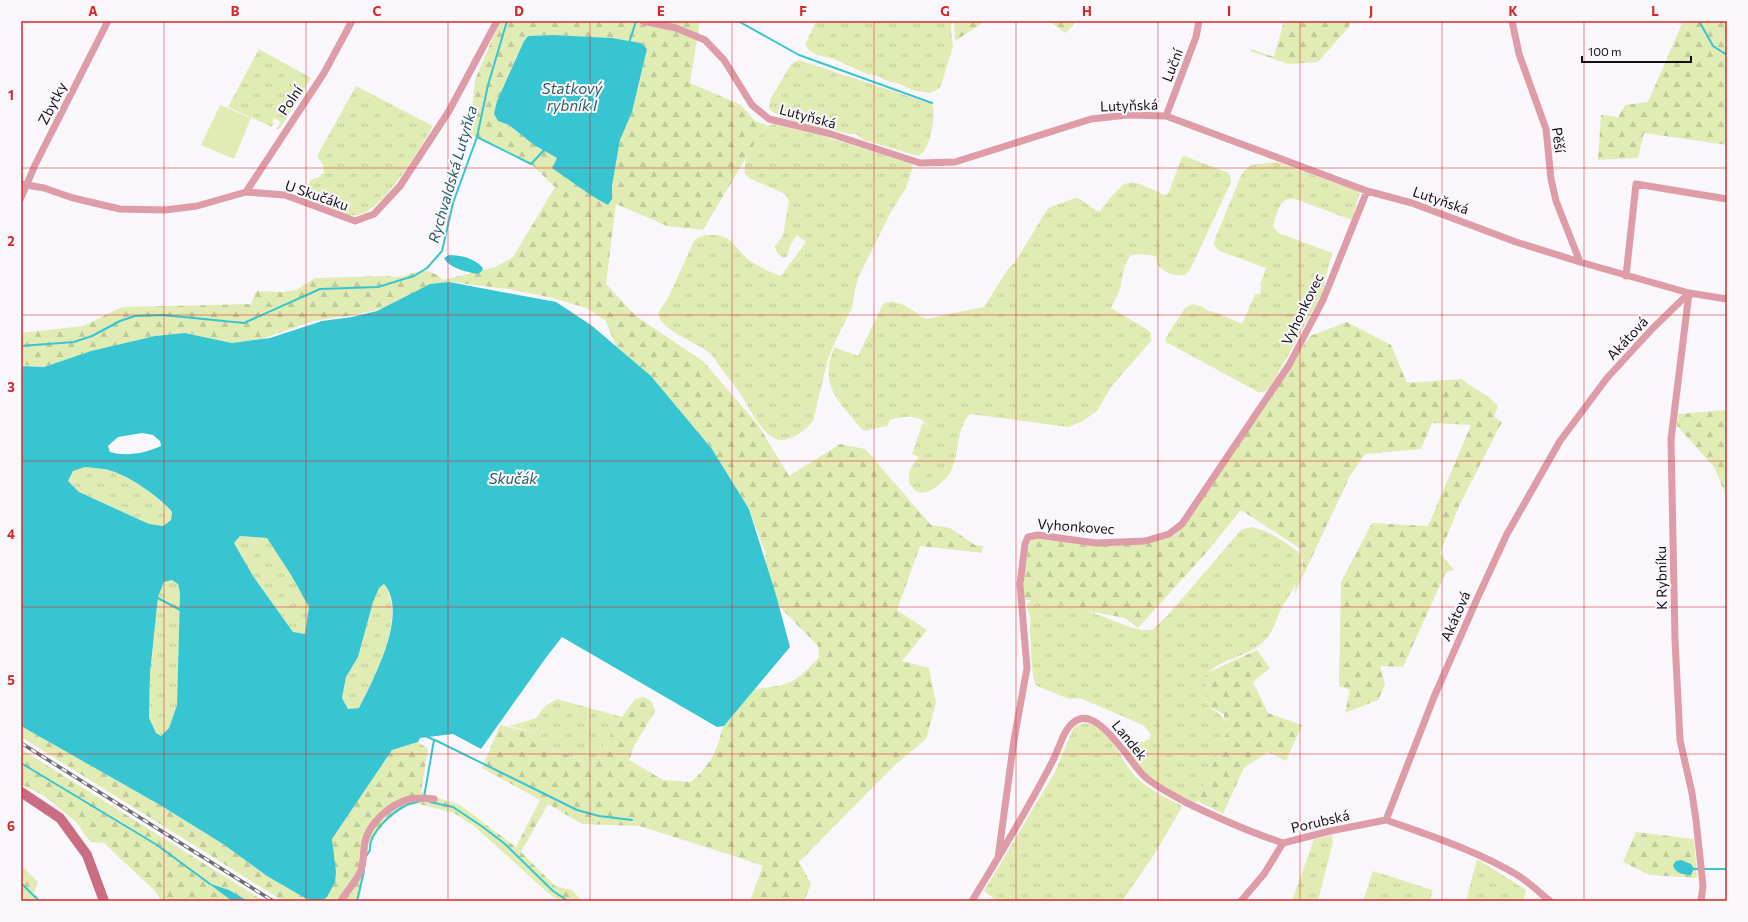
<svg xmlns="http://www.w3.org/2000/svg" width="1748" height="922" viewBox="0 0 1748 922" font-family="Commissioner,sans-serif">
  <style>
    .grass { fill: url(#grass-tufts) }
    .forest { fill: url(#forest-firs); fill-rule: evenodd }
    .garden { fill: #e0ecb4 }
    .water { fill: #37c6d1; fill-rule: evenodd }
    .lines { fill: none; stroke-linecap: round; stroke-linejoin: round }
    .stream { stroke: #37c6d1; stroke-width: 2 }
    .street { stroke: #de9ca8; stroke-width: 7 }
    .secondary { stroke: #cb6d82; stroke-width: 10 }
    .rail-casing { stroke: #6f6b72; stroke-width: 3.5 }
    .rail { stroke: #faf7fc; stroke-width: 2; stroke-dasharray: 6; stroke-linecap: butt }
    .grid { fill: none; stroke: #d62828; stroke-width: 1; stroke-opacity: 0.55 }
    .labels { text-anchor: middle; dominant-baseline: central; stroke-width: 4; stroke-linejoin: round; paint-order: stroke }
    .street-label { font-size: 14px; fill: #140f17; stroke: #faf7fc }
    .water-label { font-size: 15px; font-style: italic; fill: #275f64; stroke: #faf7fc }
    .neatline { fill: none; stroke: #d62828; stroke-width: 1.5 }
    .grid-label { font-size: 13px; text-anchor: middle; font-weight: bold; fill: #d62828 }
  </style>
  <defs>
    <pattern id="grass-tufts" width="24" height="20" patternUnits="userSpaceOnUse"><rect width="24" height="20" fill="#e0ecb4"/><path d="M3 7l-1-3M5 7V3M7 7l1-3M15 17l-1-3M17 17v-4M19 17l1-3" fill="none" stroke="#bfc99a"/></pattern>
    <pattern id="forest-firs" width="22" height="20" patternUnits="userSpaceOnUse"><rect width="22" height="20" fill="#e0ecb4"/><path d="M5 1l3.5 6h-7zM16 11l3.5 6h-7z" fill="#bfc99a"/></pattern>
  </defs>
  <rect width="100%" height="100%" fill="#faf7fc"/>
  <path class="grass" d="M 816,21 L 952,21 L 951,29 L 953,47 L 940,88 L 930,93 L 915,91 L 897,83 L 887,81 L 878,76 L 867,74 L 832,58 C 822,57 810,54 805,45 Z
    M 259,49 L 311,78 L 279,130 L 276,129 L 281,122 L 274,118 L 272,122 L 274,123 L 272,127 L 228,107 Z
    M 799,60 L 932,104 C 937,112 930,149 921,154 C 918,156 915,155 911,154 L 864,140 L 856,134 L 849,134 C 828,128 785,123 769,109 L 770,100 L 790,66 L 794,62 Z
    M 356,86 L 433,126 C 419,150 389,201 364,213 C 357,216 350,216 343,214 L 302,195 L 311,180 L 319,177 L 324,172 L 323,165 L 317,156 Z
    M 773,124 L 823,136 L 910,163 L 913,166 L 906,188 L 891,212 L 859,276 L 855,290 L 852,308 L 834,344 L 828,359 L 813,421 C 806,431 786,445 774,438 C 757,428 749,406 739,392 C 733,383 726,376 720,367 C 717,363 714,356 709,353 C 696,341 661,332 658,313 L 668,298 L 694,241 C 699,236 703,235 711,235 C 733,234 735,249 750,261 C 756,265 774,274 781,276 L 806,242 L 797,235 L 790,245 L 787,257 L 783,258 L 777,253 L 775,247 L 783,235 L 789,201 L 785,194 L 749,178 L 745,174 C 742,156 757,140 766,127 L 769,125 Z
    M 1184,156 L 1227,172 L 1230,175 L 1231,182 L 1191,268 C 1189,271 1187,274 1183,275 C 1177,277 1162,272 1159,266 C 1157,263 1157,260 1155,256 C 1148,254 1138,254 1131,255 C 1124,264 1123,274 1121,285 C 1119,293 1114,301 1111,308 L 1148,330 L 1151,333 L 1151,341 L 1111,387 L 1097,411 L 1083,421 L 1068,427 L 970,414 C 953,432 962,462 945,479 C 936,488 921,500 912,487 C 909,483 908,480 909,475 C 909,469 915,461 919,457 L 912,454 L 923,422 L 929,428 C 921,413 904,416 890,420 L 887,426 L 864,431 C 858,426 854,420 849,414 C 829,392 823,376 834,347 L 858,356 L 883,304 C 894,297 909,308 919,314 L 921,317 L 928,319 L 952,313 L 984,307 L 1008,269 L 1015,262 L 1048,208 L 1075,198 L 1080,199 L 1097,211 L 1100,211 C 1128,177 1124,176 1164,195 L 1168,194 L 1182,157 Z
    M 1277,162 L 1360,192 L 1352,220 L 1295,199 C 1279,196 1277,214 1273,226 L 1278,233 L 1333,253 C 1327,267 1326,282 1321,296 L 1270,388 L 1264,392 L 1258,392 L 1166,342 L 1165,339 L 1185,308 L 1193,304 L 1203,307 L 1206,310 L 1220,314 L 1242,324 L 1255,294 L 1260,294 L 1261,287 L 1260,285 L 1266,268 L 1219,251 L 1214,245 L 1215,239 L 1242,173 L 1251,165 Z
    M 85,467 C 91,468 98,468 104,469 C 124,472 159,496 172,513 L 171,520 L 163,526 L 149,524 L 79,492 L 68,481 L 73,471 Z
    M 1251,527 C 1263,529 1276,536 1286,543 C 1290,546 1295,549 1298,552 C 1312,567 1288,595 1281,609 C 1275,622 1273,634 1262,643 C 1246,657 1224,658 1209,672 C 1208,680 1205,692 1206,701 C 1208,712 1224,709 1228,730 L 1196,803 L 1169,791 L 1146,776 L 1125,748 L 1128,744 L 1143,742 L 1150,739 L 1151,734 L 1143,725 L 1080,698 L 1069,699 L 1037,686 C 1030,678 1032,647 1030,635 C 1029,629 1031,624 1030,617 C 1030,612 1025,608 1028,603 C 1037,587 1119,624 1133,628 C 1139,630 1145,630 1152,630 L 1168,615 L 1241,530 Z
    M 240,536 L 267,538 L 291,575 L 309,607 L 305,635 L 293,632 L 253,576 L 234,543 Z
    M 172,580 L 178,583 L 180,593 L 177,705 L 169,728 L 161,736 L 156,733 L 149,718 L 150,673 L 158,597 L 164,582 Z
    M 384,584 C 407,617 375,676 359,708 L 348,709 L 342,698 L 346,677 L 358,657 L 373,602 L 379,588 Z
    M 557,699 L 622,717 L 591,766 L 553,748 L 538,733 L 510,726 L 536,718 L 544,707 Z
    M 1085,723 C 1112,727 1119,759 1136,777 C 1148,789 1165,797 1180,805 L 1182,807 L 1154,855 L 1122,901 L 997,901 L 984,891 L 1055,772 L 1073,729 L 1076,726 Z
    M 1332,835 L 1333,842 L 1318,901 L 1292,901 L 1314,839 Z
    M 1477,859 L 1526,890 L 1523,901 L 1466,901 Z
    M 1373,871 L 1433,890 L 1430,901 L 1363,901 Z"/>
  <path class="forest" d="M 500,21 L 700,21 L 690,83 L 741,105 L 755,121 L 767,125 L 753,146 L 703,230 L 667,226 L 616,204 L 606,284 L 636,316 L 704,362 L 758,425 L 789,476 L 840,444 L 865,449 L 931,525 L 950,528 L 975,545 L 983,546 L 982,553 L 920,546 L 897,610 L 927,630 L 902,661 L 929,668 L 936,703 L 926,739 L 895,765 L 799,862 L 811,884 L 804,901 L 750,901 L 763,866 L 737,857 L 639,826 L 582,824 L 548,804 L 521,852 L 555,886 L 572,890 L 582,901 L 560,901 L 548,893 L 474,826 L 454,813 L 419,804 L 406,806 L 386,821 L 369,844 L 359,901 L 322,901 L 327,897 L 333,848 L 332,839 L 392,750 L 418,742 L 428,749 L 421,792 L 460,805 L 516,847 L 540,800 L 482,768 L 500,725 L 538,733 L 553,748 L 591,766 L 622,717 L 635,699 L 644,697 L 652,702 L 655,711 L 634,746 L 629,760 L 663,780 L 691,782 C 704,771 712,760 718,744 C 721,737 720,732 724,726 L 755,689 C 790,685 795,684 819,657 L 818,646 L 778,605 L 765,562 L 766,554 L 749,509 L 712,449 L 651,376 L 616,346 L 605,320 L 586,308 L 553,298 L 508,289 L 449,282 L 430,284 L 381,309 L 354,315 L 313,321 L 262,339 L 232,343 L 186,333 L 155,336 L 91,351 L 44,367 L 21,365 L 21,333 L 83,326 L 120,308 L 127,307 L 251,304 L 256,291 L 282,292 L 296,290 L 315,278 L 388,276 C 407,282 422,259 443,280 L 495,267 L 513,257 L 555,187 L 532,165 L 486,141 L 469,134 L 475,80 ZM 553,35 L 612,38 L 641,43 L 647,49 L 632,112 L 620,140 L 612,186 L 612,199 L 552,167 L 557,158 L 534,145 L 509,125 L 498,121 L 501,91 L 524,41 L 528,36 Z
    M 954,21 L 986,21 L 955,41 Z
    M 1049,21 L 1075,21 L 1073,26 L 1065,33 Z
    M 1284,21 L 1352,21 L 1348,28 L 1318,62 L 1289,64 L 1250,51 L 1251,49 L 1274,57 Z
    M 1681,21 L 1727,21 L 1727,145 L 1644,133 L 1638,158 L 1598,160 L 1601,115 L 1618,117 L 1625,105 L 1648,102 L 1681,26 Z
    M 1347,322 L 1391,345 L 1407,383 L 1461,379 L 1490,398 L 1498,406 L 1494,417 L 1502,422 L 1460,504 L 1440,553 L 1454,570 L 1446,572 L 1403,667 L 1380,666 L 1385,685 L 1378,700 L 1345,713 L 1350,690 L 1339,686 L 1341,582 L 1372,523 L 1428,526 L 1471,425 L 1432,423 L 1421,449 L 1365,454 L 1350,476 L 1294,595 L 1296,583 L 1302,571 L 1303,560 L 1300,556 L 1301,549 L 1241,510 L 1205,554 L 1138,628 L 1125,618 L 1087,611 L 1046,600 L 1024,600 L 1024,573 L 1030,540 L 1033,537 L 1146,543 L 1175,535 L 1310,336 Z
    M 1727,410 L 1727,497 L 1714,467 L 1677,426 L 1678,414 Z
    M 1257,650 L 1270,668 L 1253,682 L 1268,713 L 1302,725 L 1286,761 L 1268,752 L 1244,768 L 1223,814 L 1197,801 L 1228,730 L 1224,718 L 1224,714 L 1208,706 L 1206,701 L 1205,677 L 1209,672 Z
    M 21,726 L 160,805 L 223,844 L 267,876 L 310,901 L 283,901 L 21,737 Z
    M 21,749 L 264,901 L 248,901 L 229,890 L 210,884 L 232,901 L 161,901 L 155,891 L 104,843 L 90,842 L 77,823 L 44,796 L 21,784 Z
    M 1636,832 L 1694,839 L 1697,878 L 1650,875 L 1623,862 Z
    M 21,865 L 38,882 L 34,893 L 41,901 L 21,901 Z"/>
  <path class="garden" d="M 220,105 L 251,118 L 234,159 L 201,145 Z"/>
  <path class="water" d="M 553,35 L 612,38 L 641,43 L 647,49 L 632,112 L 620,140 L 612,186 L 612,199 L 608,205 L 592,196 L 552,168 L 557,158 L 534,145 L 509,125 L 498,121 L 494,114 L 497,101 L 524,41 L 528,36 Z
    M 449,255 C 461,255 474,258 483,268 L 482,271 L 478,274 C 467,272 449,268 444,258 Z
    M 449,282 L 556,302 L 591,325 L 651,376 L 712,449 L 749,509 L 776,595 L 790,647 L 724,726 L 717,727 L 562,637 L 545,659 L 481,749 L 453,734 L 420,738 L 418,742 L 392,750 L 332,839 L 336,872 L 335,882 L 327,897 L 322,901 L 310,901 L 267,876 L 223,844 L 160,805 L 21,726 L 21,366 L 44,367 L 91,351 L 155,336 L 185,333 L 232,343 L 270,338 L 322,321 L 352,317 L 377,311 L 430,284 ZM 142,433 L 153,435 L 160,441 L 161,446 C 145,453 127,457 110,452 L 108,446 L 118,437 ZM 85,467 C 91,468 98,468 104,469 C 124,472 159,496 172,512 L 171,520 L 163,526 L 149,524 L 79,492 L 68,481 L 73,471 ZM 240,536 L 267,538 L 291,575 L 309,607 L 305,634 L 293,632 L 253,576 L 234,543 ZM 172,580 L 178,584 L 180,593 L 177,705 L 169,728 L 161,736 L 156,733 L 149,718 L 150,673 L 158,597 L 164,582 ZM 384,584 C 409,613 374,678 359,708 L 348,709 L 342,698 L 346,677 L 358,657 L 373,602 L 379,588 Z
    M 1681,860 L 1691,864 L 1694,869 L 1691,875 C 1683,875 1675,873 1673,865 L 1676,861 Z
    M 208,883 L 229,890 L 248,901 L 232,901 Z"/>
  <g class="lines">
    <path class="stream" d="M 738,21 L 799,55 L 932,103
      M 1699,21 L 1713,46 L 1727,55
      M 629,43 L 636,21
      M 477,137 L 531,164 L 546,148
      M 21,346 L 74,342 L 92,336 L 120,321 L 135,316 L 163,315 L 244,323 L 320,289 L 378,287 L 414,276 L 427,268 L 442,251 L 453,203 L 477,137 L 488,85 L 507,21
      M 156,597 L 182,611
      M 435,740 L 577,810 L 599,816 L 632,820
      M 21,763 L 157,845 L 210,884
      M 424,797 L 434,740 L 426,736
      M 430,802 L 453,807 L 483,827 L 505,844 L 553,891 L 568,901
      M 367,855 L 370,850 C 368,834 391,813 405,806 C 410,803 415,803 420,801
      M 1694,869 L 1727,869
      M 21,883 L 39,901
      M 357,901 L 364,871"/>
    <path class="street" d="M 643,21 L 676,28 L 705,40 L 724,60 L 752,105 L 769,119 L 831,134 L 920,163 L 955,162 L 1091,119 L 1127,115 L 1166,116 L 1367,191 L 1412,203 L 1516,242 L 1580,262 L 1689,293 L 1727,299
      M 1512,21 L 1519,54 L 1546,129 L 1551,179 L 1556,201 L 1580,262
      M 1166,116 L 1196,37 L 1199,21
      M 21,184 L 44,188 L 73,198 L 120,209 L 165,210 L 197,206 L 246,192 L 285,195 L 355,221 L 374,214 L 400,186 L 449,111 L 497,21
      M 246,192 L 324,73 L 352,21
      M 21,198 L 35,165 L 108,21
      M 1626,276 L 1636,184 L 1727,199
      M 1689,293 L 1671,439 L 1675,640 L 1680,740 L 1692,793 L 1696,820 L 1703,886 L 1701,901
      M 1386,820 L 1434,697 L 1477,599 L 1507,534 L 1560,441 L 1607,378 L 1652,329 L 1689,293
      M 1386,820 C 1431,836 1478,851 1519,876 C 1530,883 1540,893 1550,901
      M 998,858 L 1014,740 L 1027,668 L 1020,584 L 1025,544 L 1028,537 L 1038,535 L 1096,543 L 1145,541 L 1169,534 L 1182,524 L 1289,365 L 1323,300 L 1367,191
      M 341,901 C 347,890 357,881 361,870 C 364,861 363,852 365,842 C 369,823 390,804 410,799 C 417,797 427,799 434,799
      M 972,901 C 999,856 1027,811 1051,764 C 1058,753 1063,729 1074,722 C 1097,703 1130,763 1144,776 C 1156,787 1171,794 1185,802 C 1218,818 1249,832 1283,843
      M 1241,901 L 1264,874 L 1283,843 L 1330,831 L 1386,820"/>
    <path class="secondary" d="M 21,792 L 60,818 L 87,855 L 104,901"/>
    <g class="rail-casing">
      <path id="rail" d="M 21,743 L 273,901"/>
    </g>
    <use href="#rail" class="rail"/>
  </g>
  <path class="grid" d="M 164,21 L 164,901M 306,21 L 306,901M 448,21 L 448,901M 590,21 L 590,901M 732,21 L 732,901M 874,21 L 874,901M 1016,21 L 1016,901M 1158,21 L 1158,901M 1300,21 L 1300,901M 1442,21 L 1442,901M 1584,21 L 1584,901M 21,168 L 1727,168M 21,315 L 1727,315M 21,461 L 1727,461M 21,607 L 1727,607M 21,754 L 1727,754"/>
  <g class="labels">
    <g class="street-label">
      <text transform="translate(1172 65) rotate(-69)">Luční</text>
      <text transform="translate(290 100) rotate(-56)">Polní</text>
      <text transform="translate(52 103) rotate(-63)">Zbytky</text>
      <text transform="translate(1129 105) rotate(-2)">Lutyňská</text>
      <text transform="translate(808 116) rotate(15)">Lutyňská</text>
      <text transform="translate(1559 140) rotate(82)">Pěší</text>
      <text transform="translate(317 195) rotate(19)">U Skučáku</text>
      <text transform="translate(1441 200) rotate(19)">Lutyňská</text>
      <text transform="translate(1302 309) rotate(-64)">Vyhonkovec</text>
      <text transform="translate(1627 338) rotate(-47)">Akátová</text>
      <text transform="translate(1076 526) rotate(4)">Vyhonkovec</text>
      <text transform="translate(1661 578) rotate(-91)">K Rybníku</text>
      <text transform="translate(1455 616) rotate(-66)">Akátová</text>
      <text transform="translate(1130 740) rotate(51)">Landek</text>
      <text transform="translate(1320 821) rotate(-13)">Porubská</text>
    </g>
    <g class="water-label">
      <text x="572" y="88">Statkový<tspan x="572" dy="17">rybník I</tspan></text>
      <text transform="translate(452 174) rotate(-74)">Rychvaldská Lutyňka</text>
      <text x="513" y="478">Skučák</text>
    </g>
  </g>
  <rect width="1748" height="922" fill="none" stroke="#faf7fc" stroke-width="44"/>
  <path d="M1582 56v6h109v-6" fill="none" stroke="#140f17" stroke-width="2"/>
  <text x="1588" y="56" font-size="12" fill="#140f17" stroke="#faf7fc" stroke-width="3" paint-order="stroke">100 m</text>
  <rect x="22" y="22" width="1704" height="878" class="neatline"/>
  <g class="grid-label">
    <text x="93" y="16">A</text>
    <text x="235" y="16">B</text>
    <text x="377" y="16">C</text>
    <text x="519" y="16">D</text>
    <text x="661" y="16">E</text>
    <text x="803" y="16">F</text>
    <text x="945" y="16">G</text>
    <text x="1087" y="16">H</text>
    <text x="1229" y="16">I</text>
    <text x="1371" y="16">J</text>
    <text x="1513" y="16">K</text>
    <text x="1655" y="16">L</text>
    <text x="11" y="100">1</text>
    <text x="11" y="246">2</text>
    <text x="11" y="392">3</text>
    <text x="11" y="539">4</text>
    <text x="11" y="685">5</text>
    <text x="11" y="831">6</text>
  </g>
</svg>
